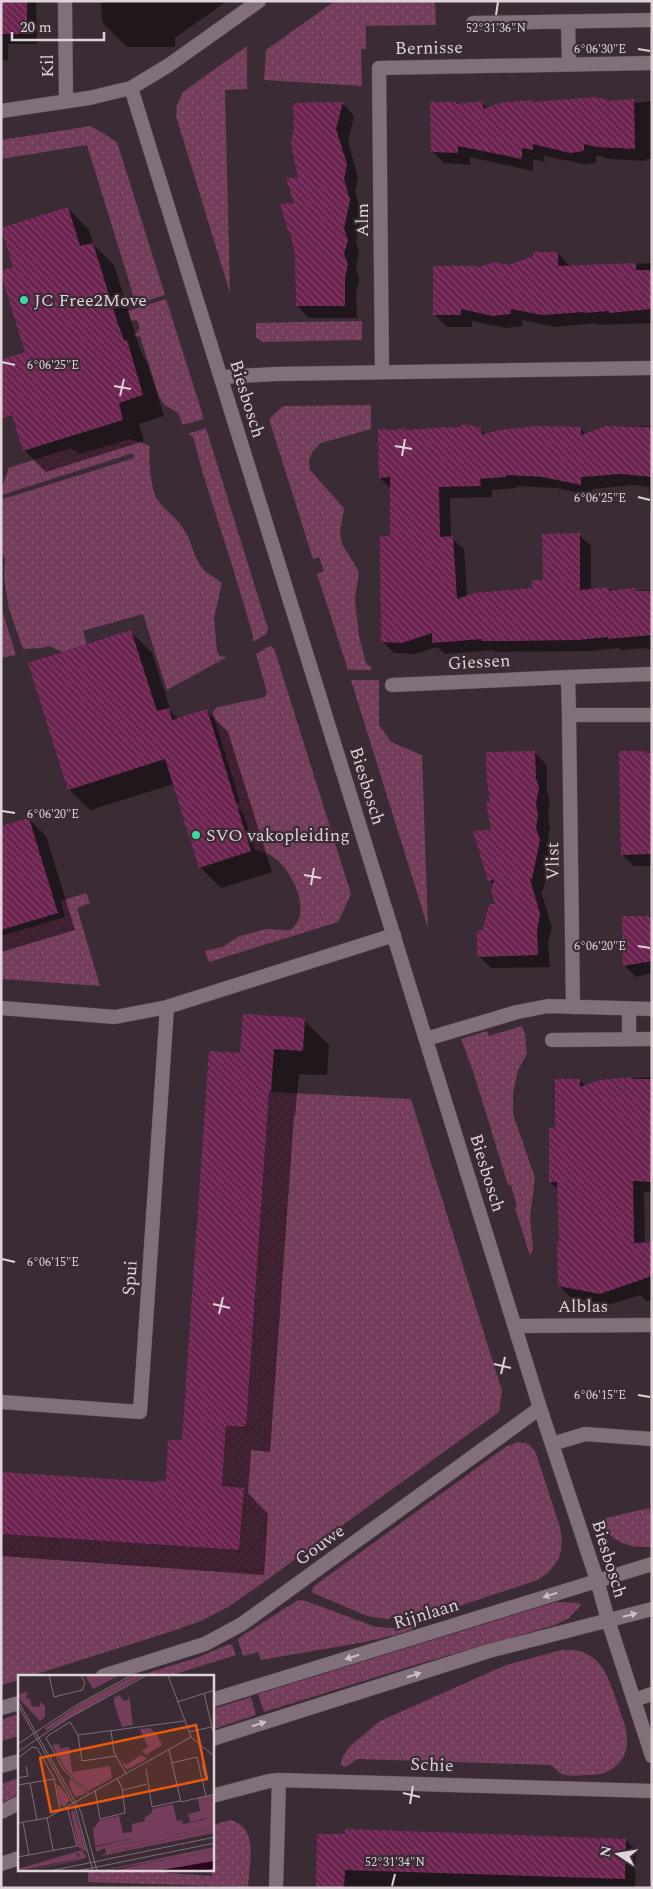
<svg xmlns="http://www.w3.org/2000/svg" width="653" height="1889" viewBox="0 0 653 1889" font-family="Spectral,serif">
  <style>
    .grass { fill: url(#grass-dots); fill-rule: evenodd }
    .shadow { fill: #0007 }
    .building { fill: url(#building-back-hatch) }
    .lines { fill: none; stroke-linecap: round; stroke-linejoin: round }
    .service-casing { stroke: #564950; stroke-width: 15 }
    .minor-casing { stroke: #564950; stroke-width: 15 }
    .tertiary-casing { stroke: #564950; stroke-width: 15 }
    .service { stroke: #816f79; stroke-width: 14 }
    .minor { stroke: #816f79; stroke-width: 14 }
    .tertiary { stroke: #816f79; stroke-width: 14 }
    .oneway { fill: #cbbfc5 }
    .ticks { fill: none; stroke: #ddd3d8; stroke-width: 2 }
    .poi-dot { fill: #3fd4a2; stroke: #3b2b34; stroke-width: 2 }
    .labels { text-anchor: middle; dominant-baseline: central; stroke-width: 4.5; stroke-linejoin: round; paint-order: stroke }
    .street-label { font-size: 18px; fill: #ddd3d8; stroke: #3b2b34 }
    .poi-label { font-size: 18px; fill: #ddd3d8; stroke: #3b2b34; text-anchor: start }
    .inset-road { fill: none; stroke: #7c6e76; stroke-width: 1 }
    .view { fill: #e8590c; fill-opacity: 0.15; stroke: #e8590c; stroke-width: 2.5 }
    .inset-edge { fill: none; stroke: #ddd3d8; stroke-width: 2.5 }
    .ticks-label { font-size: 12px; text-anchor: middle; fill: #ddd3d8; stroke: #3b2b34; stroke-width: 4.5; stroke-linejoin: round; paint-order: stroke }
  </style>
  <defs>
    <pattern id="grass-dots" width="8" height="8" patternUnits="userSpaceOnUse" patternTransform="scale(1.25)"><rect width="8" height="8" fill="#743d5c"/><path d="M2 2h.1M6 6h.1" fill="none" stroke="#875873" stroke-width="1.8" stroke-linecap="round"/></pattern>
    <pattern id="building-back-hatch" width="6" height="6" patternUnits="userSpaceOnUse" patternTransform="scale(1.25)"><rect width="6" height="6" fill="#6c2350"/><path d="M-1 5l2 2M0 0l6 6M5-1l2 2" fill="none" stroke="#814268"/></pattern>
  </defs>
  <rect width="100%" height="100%" fill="#3b2b34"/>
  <path class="grass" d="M 335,1 L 435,1 L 436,25 L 366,26 L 366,49 L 361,49 L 362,86 L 264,80 L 266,50 Z
    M 247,46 L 247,89 L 225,90 L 230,293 L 176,116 L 177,105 L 183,92 Z
    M 91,126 L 117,142 L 165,295 L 136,304 L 87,145 L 1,159 L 1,140 Z
    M 166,299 L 204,419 L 183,425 L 178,413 L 165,405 L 159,397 L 140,336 L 135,337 L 135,334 L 138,332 L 137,330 L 140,329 L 137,320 L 131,321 L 128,311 Z
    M 362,321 L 362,340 L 262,342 L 256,337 L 256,323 Z
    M 371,405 L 371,429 L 321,443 L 312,452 L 309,461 L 310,470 L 344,508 L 340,533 L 342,544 L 359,572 L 355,599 L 359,636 L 365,660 L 368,666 L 371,665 L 371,670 L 348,670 L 317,574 L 324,571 L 319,557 L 313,559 L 269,419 L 283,406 Z
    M 206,428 L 268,629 L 266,634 L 253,642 L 253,636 C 238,582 220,528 203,474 C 199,461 197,449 193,437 L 188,434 Z
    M 130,439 L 150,446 C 148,456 151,491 157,499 C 164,510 176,517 183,528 C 192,541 193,557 203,569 C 208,575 216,577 222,583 L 214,618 L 217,652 L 220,656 L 227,657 L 167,690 L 143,614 L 83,631 L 87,644 L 62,652 L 50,646 L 41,648 L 23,649 L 9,609 L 4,578 L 5,560 L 1,550 L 1,489 L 7,474 L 8,468 L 71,448 L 80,454 ZM 133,453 L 134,458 L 3,499 L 2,495 Z
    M 1,607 L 16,655 L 1,658 Z
    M 270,646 L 274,648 L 351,894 L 338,922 L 209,962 L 205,951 L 222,947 L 240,936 L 266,929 L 290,930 C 316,915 289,852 255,850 L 242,810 L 238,810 L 236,803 L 240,802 L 213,713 L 214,710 L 218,707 L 265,697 L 267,692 L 256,654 Z
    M 351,680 L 379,680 L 379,725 L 391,742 L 422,755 L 428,928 Z
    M 86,893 L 90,903 L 77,908 L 100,986 L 1,979 L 1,936 L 65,917 L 61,901 Z
    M 522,1026 L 525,1034 L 527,1054 L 518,1070 L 513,1093 L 513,1114 L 535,1178 L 530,1217 L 533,1249 L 530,1256 L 515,1208 L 517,1207 L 511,1185 L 508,1185 L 473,1071 L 461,1039 L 487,1031 L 489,1036 Z
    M 269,1092 L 411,1099 L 502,1391 L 499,1412 L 257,1587 L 228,1607 L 203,1620 L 176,1630 L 30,1676 L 19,1676 L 19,1680 L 1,1685 L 1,1534 L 237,1550 L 239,1552 L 244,1488 L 222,1487 L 226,1426 L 247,1428 L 247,1425 L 246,1425 Z
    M 518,1442 L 529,1444 L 536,1453 L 560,1527 L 562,1540 L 561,1551 L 558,1560 L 549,1572 L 538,1580 L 453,1608 L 387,1619 L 367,1616 L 313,1593 L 312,1590 L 314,1586 L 507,1446 Z
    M 649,1508 L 652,1519 L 652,1547 C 626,1548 612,1542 598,1520 Z
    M 298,1600 L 306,1601 L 376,1627 L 392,1628 L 412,1625 L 415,1626 L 415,1629 L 398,1634 L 365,1642 L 261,1660 L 258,1652 L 243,1656 L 238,1640 L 239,1638 Z
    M 556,1602 L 579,1603 L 581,1605 L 569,1618 L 555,1625 L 415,1665 L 264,1712 L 258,1694 Z
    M 229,1644 L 232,1645 L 236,1655 L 169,1676 L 138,1676 L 199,1657 Z
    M 561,1650 C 601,1646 609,1678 619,1708 C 622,1718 627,1728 627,1738 C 629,1761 610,1776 589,1775 C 582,1775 568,1777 562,1774 C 557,1772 555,1767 550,1765 L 357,1759 L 346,1767 L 342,1766 L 341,1764 L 343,1756 L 350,1746 L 380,1721 L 506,1665 Z
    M 251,1697 L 256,1715 L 213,1729 L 213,1709 Z
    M 19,1714 L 19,1736 L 1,1741 L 1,1720 Z
    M 19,1778 L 19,1794 L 1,1803 L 1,1784 Z
    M 230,1820 C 260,1827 249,1865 248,1887 L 88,1882 L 88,1870 L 168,1870 L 168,1873 L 212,1876 L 213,1825 Z"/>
  <path class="shadow" d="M 1,1 L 36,1 L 37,44 L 8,44 L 8,60 L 1,60 Z
    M 101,1 L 227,1 L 175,38 L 175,47 L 127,47 L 102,22 Z
    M 634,101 L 636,103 L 652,101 L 652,159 L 646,159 L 646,161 L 610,159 L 596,155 L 596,163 L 584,164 L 544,156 L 545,162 L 533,159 L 533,171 L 470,157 L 470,165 L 444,163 L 432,151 L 456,103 L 457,105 L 482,103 L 488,109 L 534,104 Z
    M 342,103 L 354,116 L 348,142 L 358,177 L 355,192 L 362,213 L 356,242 L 359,252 L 356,267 L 359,280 L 356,292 L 357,318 L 309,318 L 297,306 L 296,253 L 292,233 L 289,231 L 300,180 Z
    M 68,208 L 89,230 L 94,245 L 114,265 L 139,346 L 144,358 L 147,362 L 164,416 L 139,424 L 144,441 L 46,472 L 25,451 L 1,375 L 26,353 L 15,268 Z
    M 558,253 L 570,267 L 611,266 L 652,263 L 652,323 L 598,325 L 596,323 L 555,327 L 522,320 L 523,326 L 506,328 L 472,321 L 472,327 L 447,327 L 434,314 L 477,267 L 478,269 L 509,266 Z
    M 617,426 L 652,426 L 652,530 L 649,487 L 633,485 L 592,489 L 592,496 L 556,488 L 517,486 L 517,488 L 492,490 L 492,497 L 450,498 L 451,538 L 464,549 L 467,597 L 533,589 L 544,581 L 579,535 L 591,546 L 591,590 L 609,588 L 612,592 L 652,590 L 652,650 L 644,648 L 621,650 L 619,648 L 590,651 L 495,652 L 493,650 L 445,654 L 437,647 L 415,654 L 394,653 L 382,641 L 391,538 L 391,489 L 380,478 L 379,430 L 407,432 L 480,429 L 486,435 L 580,428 L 586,434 L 606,427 Z
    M 131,632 L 152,653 L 171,712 L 178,719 L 207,711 L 228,732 L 272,872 L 221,888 L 200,867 L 174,784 L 90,810 L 69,789 Z
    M 535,753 L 547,765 L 547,791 L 550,801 L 548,816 L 550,828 L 548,841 L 551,853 L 543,891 L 541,891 L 552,927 L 548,944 L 550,967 L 491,968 L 479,956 L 484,932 L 497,906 L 494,885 L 489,880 L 493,831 L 492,804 Z
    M 646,754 L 652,754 L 652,866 L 634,866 L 622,854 Z
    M 29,819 L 46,836 L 75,930 L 1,952 L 1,827 Z
    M 652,916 L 652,973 L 636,977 L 624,965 L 624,917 Z
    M 304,1020 L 329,1045 L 327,1075 L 299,1074 L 295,1116 L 294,1116 L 270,1452 L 251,1450 L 248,1493 L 268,1514 L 264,1575 L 1,1556 L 1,1473 L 159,1484 L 167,1482 L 183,1442 L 241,1055 Z
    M 652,1077 L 652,1192 L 644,1192 L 645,1243 L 652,1242 L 652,1300 L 647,1301 L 640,1295 L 608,1305 L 570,1297 L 559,1285 L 560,1243 L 558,1190 L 550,1182 L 557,1129 L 580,1080 L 586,1086 L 600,1081 Z
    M 347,1836 L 626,1840 L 636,1850 L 635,1888 L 317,1888 Z"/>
  <path class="building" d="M 1,1 L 27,1 L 27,34 L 1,34 Z
    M 595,97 L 609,100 L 609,101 L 634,99 L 635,149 L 597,147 L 584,144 L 584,151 L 570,153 L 533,144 L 533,150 L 522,148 L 522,159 L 458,146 L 458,153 L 431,152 L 430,102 L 456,102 L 456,104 L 483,101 L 483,109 L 500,103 L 533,100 L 533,102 Z
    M 343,102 L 336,129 L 347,164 L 344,179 L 350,200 L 344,229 L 348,240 L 344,254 L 348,264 L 345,279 L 345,306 L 296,306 L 295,254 L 290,231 L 288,231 L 280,204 L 294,203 L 286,178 L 298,178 L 291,142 L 294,129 L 293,103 Z
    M 68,207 L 80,246 L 93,243 L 118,324 L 124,340 L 127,340 L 143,395 L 119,403 L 123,420 L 23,451 L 12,415 L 1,419 L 1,360 L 25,352 L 1,274 L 1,271 L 13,267 L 1,228 Z
    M 533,252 L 558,252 L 558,266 L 636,263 L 636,270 L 652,270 L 652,309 L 609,313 L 609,311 L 584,313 L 584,312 L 542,315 L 511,309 L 511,314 L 493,316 L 461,309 L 461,315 L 433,315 L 433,266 L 477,266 L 477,268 L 494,262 L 509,265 L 533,256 Z
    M 465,424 L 481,428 L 482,435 L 498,430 L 537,426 L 581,427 L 581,435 L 606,426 L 652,427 L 652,477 L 621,474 L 581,477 L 581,485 L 543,477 L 506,475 L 506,477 L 480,479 L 481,486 L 439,487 L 440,537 L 453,536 L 457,599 L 474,593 L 532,588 L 532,580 L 543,580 L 542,534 L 580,533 L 580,590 L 609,587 L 609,591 L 635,588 L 635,591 L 652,591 L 652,635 L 608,639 L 608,637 L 577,640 L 508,641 L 482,641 L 482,639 L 432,643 L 432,633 L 402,643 L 381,642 L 380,536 L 390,536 L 390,477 L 379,478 L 378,429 L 395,430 L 405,428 L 406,430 L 447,427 L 455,428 Z
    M 131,630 L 157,711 L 169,708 L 172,720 L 207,709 L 251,851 L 199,868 L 165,759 L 68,790 L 28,663 Z
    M 535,751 L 536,778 L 539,788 L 536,803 L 538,815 L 536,828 L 540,840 L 532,879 L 530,879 L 540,914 L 537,931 L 538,955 L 477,957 L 477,931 L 483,930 L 489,904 L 495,904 L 491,891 L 494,880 L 488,881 L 473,831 L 491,830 L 486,802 L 490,803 L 487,781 L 486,752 Z
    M 619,751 L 646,751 L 646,753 L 652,753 L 652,854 L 621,855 Z
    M 29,818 L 58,913 L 1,930 L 1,826 Z
    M 622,916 L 649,916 L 649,917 L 652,917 L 652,961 L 623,966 Z
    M 243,1014 L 305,1018 L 303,1051 L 274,1049 L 271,1092 L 269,1092 L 246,1427 L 226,1426 L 222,1486 L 244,1488 L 239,1550 L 1,1534 L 1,1472 L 158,1482 L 158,1481 L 166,1481 L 168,1440 L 182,1440 L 209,1051 L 240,1053 Z
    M 632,1077 L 632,1079 L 652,1079 L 652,1182 L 633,1181 L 634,1243 L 652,1242 L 652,1276 L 600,1294 L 558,1286 L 557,1242 L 559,1242 L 557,1182 L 549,1182 L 549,1128 L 555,1128 L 555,1079 L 580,1079 L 580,1087 L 600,1080 Z
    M 345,1829 L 626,1839 L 625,1879 L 345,1870 L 344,1888 L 316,1888 L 317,1834 L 345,1834 Z"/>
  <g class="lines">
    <g class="service-casing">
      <path id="service" d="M 629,1039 L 629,1009
        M 552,1040 L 652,1039
        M 552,1444 L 585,1434 L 652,1439"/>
    </g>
    <g class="minor-casing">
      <path id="minor" d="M 65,1 L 66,101
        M 568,22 L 569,64
        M 473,23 L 652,20
        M 131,88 L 169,65 L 259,1
        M 1,111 L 89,98 L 131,88 L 540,1408 L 597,1580 L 608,1620 L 652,1756
        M 382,372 L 379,68 L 652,63
        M 221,377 L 275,374 L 652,368
        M 568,677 L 652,674
        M 392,685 L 568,677 L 569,715 L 652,715
        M 569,715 L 573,1007
        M 1,1008 L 115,1017 L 167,1007 L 394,935
        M 426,1039 L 517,1012 L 548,1006 L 652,1009
        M 515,1326 L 652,1325
        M 1,1402 L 140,1412 L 167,1007
        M 103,1676 L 205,1644 L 242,1624 L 540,1408
        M 634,1700 L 652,1694
        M 1,1708 L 19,1703
        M 212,1796 L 269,1781 L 279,1780 L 652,1791
        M 1,1864 L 19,1858
        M 276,1888 L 279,1780"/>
    </g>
    <g class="tertiary-casing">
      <path id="tertiary" d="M 212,1700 L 652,1564
        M 212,1739 L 489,1651 L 652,1609
        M 1,1766 L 19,1761
        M 1,1812 L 19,1803"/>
    </g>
    <use href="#service" class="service"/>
    <use href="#minor" class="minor"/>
    <use href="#tertiary" class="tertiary"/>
  </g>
  <defs><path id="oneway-solid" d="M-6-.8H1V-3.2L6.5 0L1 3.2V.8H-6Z" transform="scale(1.25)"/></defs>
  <g class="oneway">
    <use href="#oneway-solid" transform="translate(550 1595) rotate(163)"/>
    <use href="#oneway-solid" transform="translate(630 1615) rotate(-14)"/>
    <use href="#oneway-solid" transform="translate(352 1657) rotate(163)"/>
    <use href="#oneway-solid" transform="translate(414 1675) rotate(-17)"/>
    <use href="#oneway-solid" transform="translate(259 1724) rotate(-18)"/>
  </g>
  <path class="ticks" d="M 496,15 L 498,2M 638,49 L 650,51M 2,362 L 15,365M 114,386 L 131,389M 120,396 L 124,379M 395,446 L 412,449M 402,456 L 405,439M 638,497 L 650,500M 2,811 L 15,813M 304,875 L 321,878M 311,885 L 314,868M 638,946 L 650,948M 2,1259 L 15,1262M 213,1304 L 230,1308M 219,1314 L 223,1297M 494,1364 L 511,1368M 501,1374 L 505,1357M 638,1395 L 650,1397M 403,1793 L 420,1797M 410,1804 L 413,1786M 392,1886 L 395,1874"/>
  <g class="poi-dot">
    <circle cx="24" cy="300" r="5"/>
    <circle cx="196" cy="835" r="5"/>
  </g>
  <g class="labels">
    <g class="street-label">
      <text transform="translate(429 48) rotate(-1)">Bernisse</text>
      <text transform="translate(47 66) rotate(-90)">Kil</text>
      <text transform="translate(362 220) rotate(-90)">Alm</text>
      <text transform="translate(247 399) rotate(73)">Biesbosch</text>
      <text transform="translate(479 662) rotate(-3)">Giessen</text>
      <text transform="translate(367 786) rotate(73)">Biesbosch</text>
      <text transform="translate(553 861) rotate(-91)">Vlist</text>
      <text transform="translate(487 1173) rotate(73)">Biesbosch</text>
      <text transform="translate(130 1278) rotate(-86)">Spui</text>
      <text x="583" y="1306">Alblas</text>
      <text transform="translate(320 1545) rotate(-36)">Gouwe</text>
      <text transform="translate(609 1559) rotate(73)">Biesbosch</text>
      <text transform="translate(426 1614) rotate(-17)">Rijnlaan</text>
      <text transform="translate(432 1765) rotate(2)">Schie</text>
    </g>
    <g class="poi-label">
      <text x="34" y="300">JC Free2Move</text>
      <text x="206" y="835">SVO vakopleiding</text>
    </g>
  </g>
  <g transform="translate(18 1675)">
    <rect width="196" height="196" fill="#3b2b34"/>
    <path d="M 117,0 L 126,0 L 28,56 L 27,53 L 62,29 ZM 10,17 L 8,23 L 12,24 L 14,32 L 22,31 L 22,27 L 27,31 L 27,42 L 22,46 L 3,26 L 0,19 ZM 101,20 L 106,26 L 110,25 L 111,20 L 115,50 L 104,52 L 96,28 L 96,23 ZM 132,53 L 139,59 L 144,70 L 128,80 L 124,76 L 130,72 L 122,54 ZM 41,69 L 42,73 L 51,72 L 54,97 L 92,91 L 94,103 L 70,116 L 48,95 L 34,70 ZM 123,80 L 129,84 L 110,94 L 108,94 L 102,84 L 108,90 ZM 52,103 L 67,117 L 67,119 L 57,122 L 51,110 ZM 38,109 L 42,111 L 52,125 L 46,132 L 42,130 ZM 196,120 L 196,152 L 90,172 L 93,177 L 196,154 L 196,158 L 83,181 L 88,178 L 87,173 L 79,177 L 77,172 L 122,162 L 77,171 L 75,154 L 82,145 L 101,141 L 105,158 L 114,157 L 114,149 L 127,146 L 126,143 L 134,138 L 134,134 L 155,129 L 159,146 L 164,145 L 165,149 L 189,144 L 186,135 L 182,136 L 180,123 ZM 56,135 L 69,177 L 60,172 L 53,137 ZM 196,172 L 196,176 L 84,196 L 86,195 ZM 64,175 L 69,182 L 61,185 L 10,196 L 63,183 L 60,178 L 0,194 Z" fill="#743d5c"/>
    <path d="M 197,152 L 196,154 L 92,177 L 90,172 ZM 57,178 L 63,183 L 0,196 L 0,194 Z" fill="#743d5c"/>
    <path d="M 196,176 L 196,196 L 96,196 L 125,189 Z" fill="#743d5c"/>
    <path d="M 67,0 L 102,0 L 75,14 ZM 186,135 L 189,143 L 172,147 L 170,139 Z" fill="#743d5c"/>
    <path d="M 196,186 L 196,193 L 190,196 L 138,196 Z" fill="#29041c"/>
    <path class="inset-road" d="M 31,0 L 36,22 L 64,15 L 67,8 L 63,0M 186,18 L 197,65M 0,26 L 63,137 L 79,196M 159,27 L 197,15M 0,30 L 57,132 L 75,196M 93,56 L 96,77 L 108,99M 171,57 L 193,52M 60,60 L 64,86 L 98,81M 173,62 L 197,82M 0,69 L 57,31 L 114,0M 151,75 L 163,127 L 197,119M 0,77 L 49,44 L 129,0M 0,83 L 14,72 L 19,73 L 36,103 L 42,136M 154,88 L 179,82 L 188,121M 184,89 L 188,105M 128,94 L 134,132 L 162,126M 0,103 L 10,101 L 8,91M 12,108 L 19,145M 0,110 L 36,104M 77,115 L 82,144 L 107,138 L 104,113 L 99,103M 105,115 L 129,109M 71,119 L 46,95 L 28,63 L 31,60 L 52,47 L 60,60 L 166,46M 29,143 L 35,175M 5,147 L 11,180M 0,148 L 29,143 L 173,62 L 150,0M 0,182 L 59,171 L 49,132M 32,196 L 197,162M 59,196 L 197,168"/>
    <path class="view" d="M 178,50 L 189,104 L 33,137 L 22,83 Z"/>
    <rect width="196" height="196" class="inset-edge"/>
  </g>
  <g class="ticks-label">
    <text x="496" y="32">52°31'36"N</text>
    <text x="600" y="53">6°06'30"E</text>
    <text x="53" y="369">6°06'25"E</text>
    <text x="600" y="502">6°06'25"E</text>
    <text x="53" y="818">6°06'20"E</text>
    <text x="600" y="950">6°06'20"E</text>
    <text x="53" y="1266">6°06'15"E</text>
    <text x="600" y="1399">6°06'15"E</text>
    <text x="395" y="1866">52°31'34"N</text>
  </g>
  <rect width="653" height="1889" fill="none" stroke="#ddd3d8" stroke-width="5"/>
  <g transform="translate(618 1854) rotate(282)" stroke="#3b2b34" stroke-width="4" paint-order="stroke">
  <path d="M0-4L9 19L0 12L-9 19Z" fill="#ddd3d8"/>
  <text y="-8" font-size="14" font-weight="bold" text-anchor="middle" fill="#ddd3d8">N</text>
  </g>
  <path d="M12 32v8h92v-8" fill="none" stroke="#ddd3d8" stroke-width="2.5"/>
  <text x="20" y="32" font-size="15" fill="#ddd3d8" stroke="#3b2b34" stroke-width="4" paint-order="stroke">20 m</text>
</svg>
